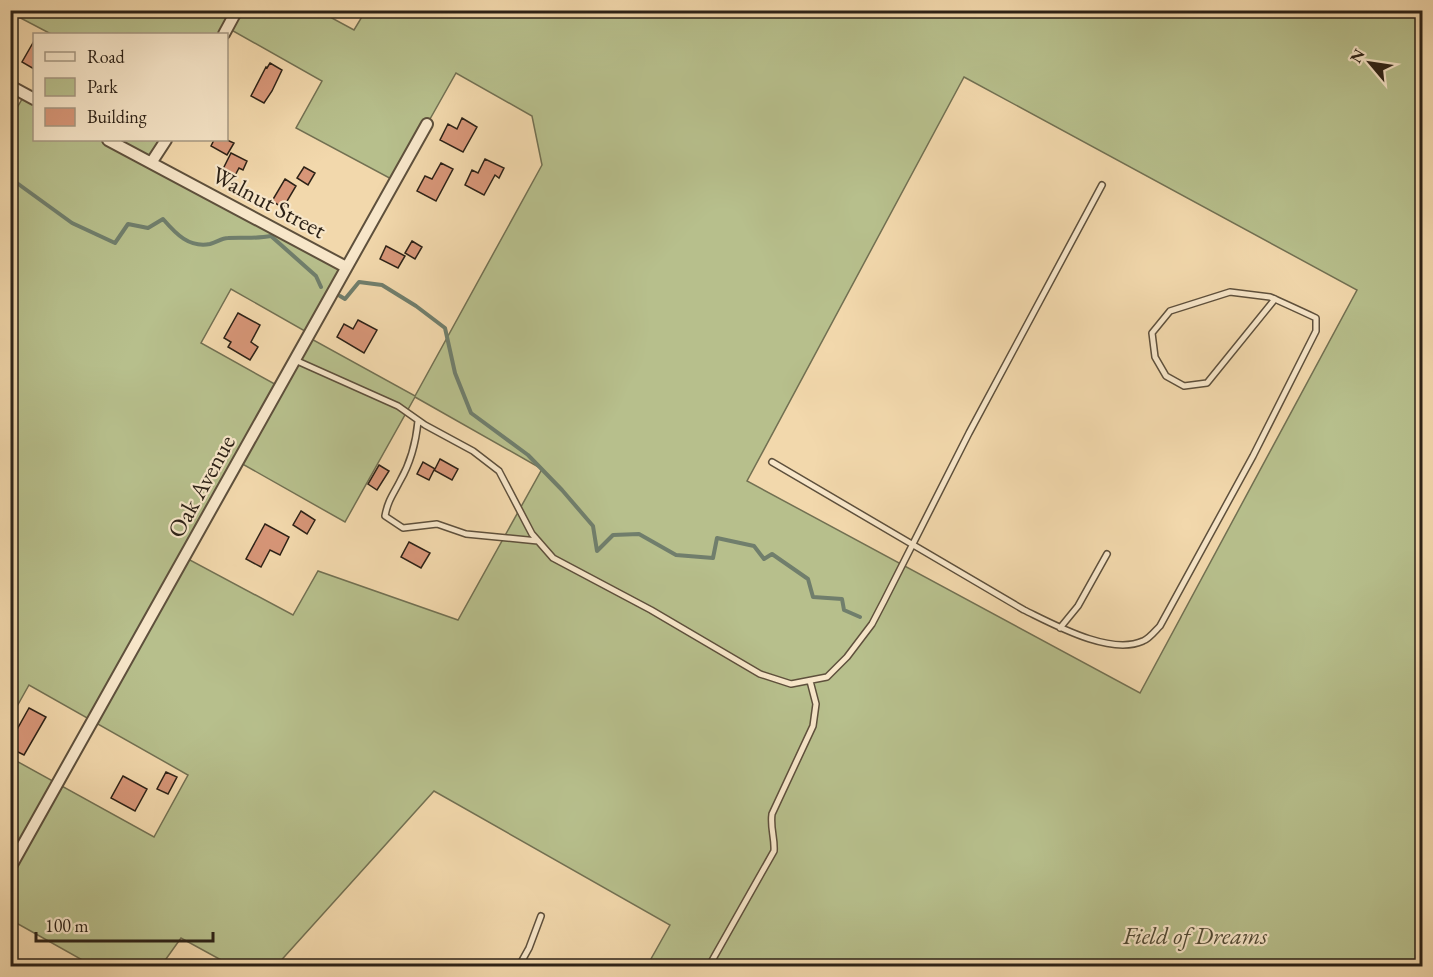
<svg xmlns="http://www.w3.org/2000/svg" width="1433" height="977" viewBox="0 0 1433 977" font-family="'EB Garamond',serif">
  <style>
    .green { fill: #b7bf8c; stroke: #727052; stroke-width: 1.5; fill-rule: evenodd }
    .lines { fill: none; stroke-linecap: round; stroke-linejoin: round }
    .stream { stroke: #707e6c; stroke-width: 4 }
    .building { fill: #d79678; stroke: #2d2217; stroke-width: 1.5 }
    .service-casing { stroke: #5e503c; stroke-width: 8 }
    .minor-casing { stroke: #5e503c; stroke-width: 14 }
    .service { stroke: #f7e6c9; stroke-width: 5 }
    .minor { stroke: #f7e6c9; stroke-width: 10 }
    .labels { text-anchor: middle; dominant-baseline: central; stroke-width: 4.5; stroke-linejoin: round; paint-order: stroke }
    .street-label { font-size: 24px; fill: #2d2217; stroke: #f7e6c9 }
    .park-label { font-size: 24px; font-style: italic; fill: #504934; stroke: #f7e6c9 }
  </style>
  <rect width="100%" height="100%" fill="#f2d8ac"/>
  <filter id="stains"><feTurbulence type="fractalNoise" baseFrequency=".00333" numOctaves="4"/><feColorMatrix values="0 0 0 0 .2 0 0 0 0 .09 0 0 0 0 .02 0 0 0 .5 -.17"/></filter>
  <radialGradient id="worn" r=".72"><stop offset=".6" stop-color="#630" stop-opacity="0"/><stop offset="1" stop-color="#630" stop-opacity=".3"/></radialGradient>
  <path class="green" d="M 366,10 L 1422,11 L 1422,966 L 647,966 L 670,925 L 434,791 L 276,966 L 232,966 L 181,938 L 161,966 L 84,966 L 86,962 L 11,920 L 11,758 L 154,837 L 188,775 L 29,685 L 11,717 L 10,120 L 25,94 L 34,99 L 34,140 L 166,140 L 152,163 L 346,267 L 310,334 L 231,289 L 201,343 L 280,387 L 308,337 L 415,396 L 542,165 L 532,116 L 456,73 L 395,181 L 296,128 L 322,81 L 228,28 L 224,34 L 51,34 L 11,13 L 11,11 L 319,11 L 354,30 ZM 964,77 L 1357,290 L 1140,693 L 747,481 ZM 415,397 L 542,469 L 458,620 L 318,571 L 293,615 L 186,558 L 239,462 L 345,522 Z"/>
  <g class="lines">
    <path class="stream" d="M 10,178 L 72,223 L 115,243 L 128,224 L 148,228 L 163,219 C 176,234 189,248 210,244 C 217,242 222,238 228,238 C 243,237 256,239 271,236 L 316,276 L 321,287
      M 340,296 L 345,299 L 359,282 L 382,285 L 416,306 L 445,328 L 455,373 L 471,413 L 528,455 L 562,490 L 593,526 L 597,551 L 613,535 L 639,534 L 676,555 L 713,558 L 717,538 L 754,546 L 764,559 L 772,554 L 808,579 L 813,597 L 842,599 L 844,610 L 860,617"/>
  </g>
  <path class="building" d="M 34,41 L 34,69 L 22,62 Z
    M 270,63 L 282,70 L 272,91 L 264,103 L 251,96 L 266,67 L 267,68 Z
    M 462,118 L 477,127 L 463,152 L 440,140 L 448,124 L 457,129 Z
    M 214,140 L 227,140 L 234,143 L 227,155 L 211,146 Z
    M 231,153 L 247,161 L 243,170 L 239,168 L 231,183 L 219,177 Z
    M 485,159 L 504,168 L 499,178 L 495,175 L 484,195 L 465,185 L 472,170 L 478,173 Z
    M 441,163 L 453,169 L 436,201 L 417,191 L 425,176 L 432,179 Z
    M 304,167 L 315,173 L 308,185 L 297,178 Z
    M 285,179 L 296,186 L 283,208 L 272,201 Z
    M 412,241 L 422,247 L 415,259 L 405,253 Z
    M 386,246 L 405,256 L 398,268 L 380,259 Z
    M 238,313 L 260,325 L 251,342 L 258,347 L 250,360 L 228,347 L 231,342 L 224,338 Z
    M 358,320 L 377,330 L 364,353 L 337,337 L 344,324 L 353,329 Z
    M 440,459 L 458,469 L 452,480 L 434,470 L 429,480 L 417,474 L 423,462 L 435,469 Z
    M 379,465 L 389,471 L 377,490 L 368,484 Z
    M 301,511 L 315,520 L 307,534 L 293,525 Z
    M 265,524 L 289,537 L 280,555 L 270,550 L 261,567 L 246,559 Z
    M 409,542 L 430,553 L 421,568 L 401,557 Z
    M 29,708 L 46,717 L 24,755 L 10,748 L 10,742 Z
    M 166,772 L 177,777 L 168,794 L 157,789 Z
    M 123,776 L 147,789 L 135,811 L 111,798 Z"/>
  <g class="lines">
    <g class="service-casing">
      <path id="service" d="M 295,360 L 398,406 L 425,425 L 473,451 L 499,471 L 532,534 L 553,558 L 651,610 L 760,674 L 791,684 L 827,677 L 847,657 L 872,624 L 884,601 L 969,433 L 1102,185
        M 418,421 C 416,442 411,462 400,481 C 393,495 388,500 385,516 L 403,528 L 437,524 L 466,534 L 538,541
        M 772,462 L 1024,610 C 1053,624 1110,656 1143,641 C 1149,639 1155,631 1160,626 L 1253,456 L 1316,331 L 1316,318 C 1301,311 1286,304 1270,297 L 1230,292 L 1170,311 L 1152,333 L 1155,357 L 1166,376 L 1184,386 L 1207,383 L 1275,299
        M 1060,628 L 1078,606 L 1107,554
        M 519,966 L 529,948 L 541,916
        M 709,966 L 774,851 C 775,838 770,828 772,814 L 813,726 L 816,704 L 810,681"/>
    </g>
    <g class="minor-casing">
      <path id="minor" d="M 224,34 L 237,10
        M 10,86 L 34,99
        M 108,140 L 346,267
        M 151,163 L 166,140
        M 10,868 L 427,124"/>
    </g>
    <use href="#service" class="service"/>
    <use href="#minor" class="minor"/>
  </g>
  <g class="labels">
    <g class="street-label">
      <text transform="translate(269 202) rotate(28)">Walnut Street</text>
      <text transform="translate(201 486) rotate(-61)">Oak Avenue</text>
    </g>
    <g class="park-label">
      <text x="1195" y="935">Field of Dreams</text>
    </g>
  </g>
  <rect width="1433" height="977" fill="none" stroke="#f2d8ac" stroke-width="36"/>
  <rect x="12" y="12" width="1409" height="953" fill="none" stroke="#2d2217" stroke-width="3"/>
  <rect x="18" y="18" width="1397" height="941" fill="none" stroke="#2d2217" stroke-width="1.5"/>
  <rect x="33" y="33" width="195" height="108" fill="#f7e6c9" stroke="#a69882" stroke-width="1.5"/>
  <rect x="45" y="52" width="30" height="9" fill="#f7e6c9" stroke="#a69882" stroke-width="1.5"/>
  <text x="87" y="63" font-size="18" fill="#2d2217">Road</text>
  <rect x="45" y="78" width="30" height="18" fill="#b7bf8c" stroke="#a69882" stroke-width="1.5"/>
  <text x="87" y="93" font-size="18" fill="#2d2217">Park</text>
  <rect x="45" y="108" width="30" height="18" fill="#d79678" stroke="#a69882" stroke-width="1.5"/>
  <text x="87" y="123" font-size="18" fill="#2d2217">Building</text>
  <g transform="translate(1370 63) rotate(299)" stroke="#f7e6c9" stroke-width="4.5" paint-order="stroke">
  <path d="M0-4.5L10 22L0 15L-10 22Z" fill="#2d2217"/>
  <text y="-9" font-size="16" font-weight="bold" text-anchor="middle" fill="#2d2217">N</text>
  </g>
  <path d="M36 932v9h177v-9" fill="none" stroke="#2d2217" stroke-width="3"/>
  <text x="45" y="932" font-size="18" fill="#2d2217" stroke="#f7e6c9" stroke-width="4.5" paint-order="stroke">100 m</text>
  <rect width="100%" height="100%" filter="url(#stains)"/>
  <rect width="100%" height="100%" fill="url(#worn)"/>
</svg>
